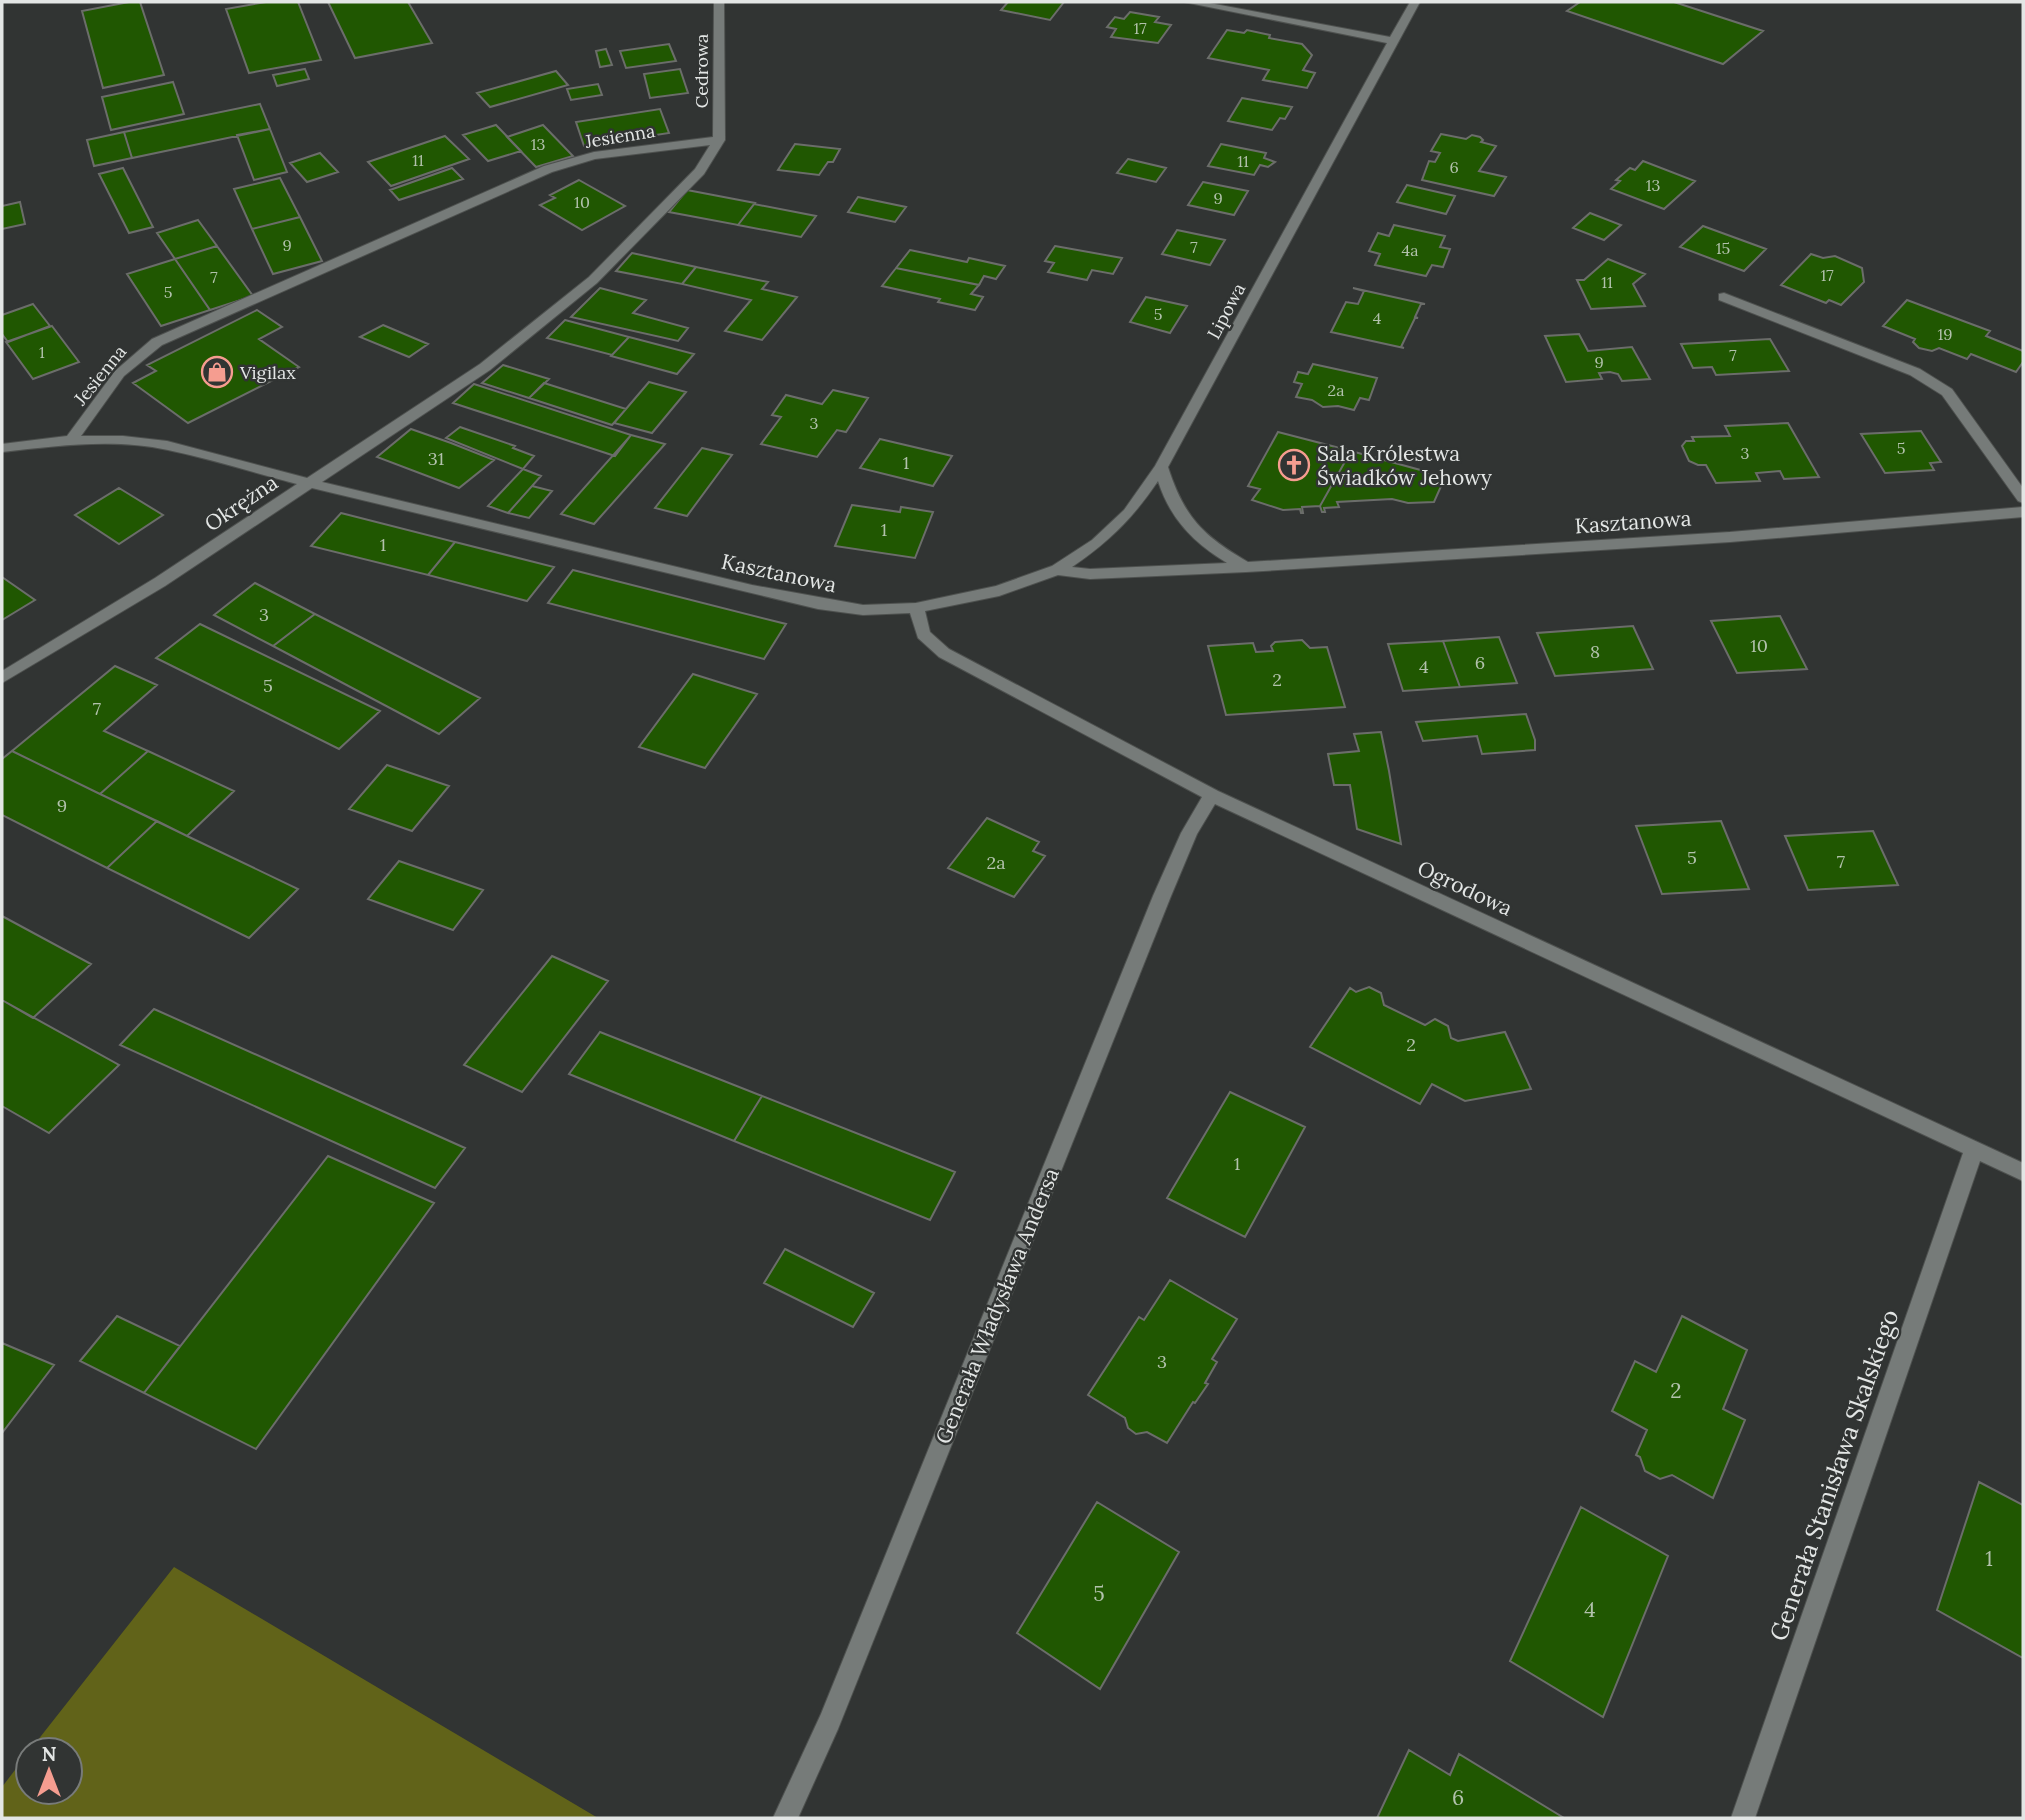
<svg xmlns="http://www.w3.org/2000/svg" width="2025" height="1820" viewBox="0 0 2025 1820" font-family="Lora,serif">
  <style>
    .green { fill: #616319 }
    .building { fill: #205701; stroke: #6b6d6a; stroke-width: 2 }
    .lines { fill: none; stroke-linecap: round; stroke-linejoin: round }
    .minor-casing { stroke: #4e514f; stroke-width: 2 }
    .minor { fill: #767b79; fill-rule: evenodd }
    .labels { text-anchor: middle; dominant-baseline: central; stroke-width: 5; stroke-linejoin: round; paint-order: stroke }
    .far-number-label { font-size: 16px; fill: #b2c2ac }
    .far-street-label { font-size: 18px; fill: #e3e6e5; stroke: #313433 }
    .far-poi-label { font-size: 18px; fill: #e3e6e5; stroke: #313433; text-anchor: start }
    .number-label { font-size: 18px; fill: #b2c2ac }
    .poi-label { font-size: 21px; fill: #e3e6e5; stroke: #313433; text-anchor: start }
    .street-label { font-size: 21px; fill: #e3e6e5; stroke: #313433 }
    .near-number-label { font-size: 21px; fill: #b2c2ac }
    .near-street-label { font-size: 24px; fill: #e3e6e5; stroke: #313433 }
  </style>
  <rect width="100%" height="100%" fill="#313433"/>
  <path class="green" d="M 174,1567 L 598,1818 L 2,1818 L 2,1787 L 28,1753 L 28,1792 L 70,1792 L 70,1750 L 30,1750 Z"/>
  <path class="building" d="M 129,2 L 140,2 L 164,75 L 103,88 L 82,11 Z
    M 266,2 L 298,2 L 321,60 L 249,73 L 226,9 Z
    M 328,2 L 408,2 L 432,43 L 355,58 Z
    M 1008,2 L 1064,2 L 1050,20 L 1001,10 Z
    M 1580,2 L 1674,2 L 1763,31 L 1723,64 L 1567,11 Z
    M 1130,12 L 1159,17 L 1155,22 L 1171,25 L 1158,43 L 1111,37 L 1116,29 L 1107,27 L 1115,17 L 1124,19 Z
    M 1227,30 L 1244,33 L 1247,30 L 1270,35 L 1269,38 L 1302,44 L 1312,55 L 1303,70 L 1315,73 L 1307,88 L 1263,80 L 1269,70 L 1208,58 Z
    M 669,44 L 676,61 L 626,68 L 620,51 Z
    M 606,49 L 612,65 L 600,67 L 596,51 Z
    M 305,69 L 309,79 L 277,86 L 273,75 Z
    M 680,69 L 688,93 L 650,98 L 644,74 Z
    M 556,71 L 568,85 L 490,107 L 477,93 Z
    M 173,82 L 184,114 L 111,130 L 102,97 Z
    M 598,84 L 602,95 L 571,100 L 567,89 Z
    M 1242,98 L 1292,107 L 1285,119 L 1280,118 L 1272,130 L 1228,121 Z
    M 260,104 L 270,129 L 132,158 L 124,132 Z
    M 660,109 L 669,133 L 584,146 L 576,122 Z
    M 496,125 L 521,151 L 488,161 L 463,135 Z
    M 543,125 L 573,156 L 536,167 L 507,137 Z
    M 270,129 L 287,172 L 254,180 L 237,135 Z
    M 124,132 L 132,158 L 94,166 L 87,140 Z
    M 1441,134 L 1466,139 L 1472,135 L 1480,137 L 1483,140 L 1481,142 L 1496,146 L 1479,171 L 1506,177 L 1494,196 L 1422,180 L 1429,161 L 1435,162 L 1440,153 L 1431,151 Z
    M 445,136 L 469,159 L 391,186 L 368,162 Z
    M 795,144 L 840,149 L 833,162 L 828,162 L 819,175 L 778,170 Z
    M 1221,144 L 1266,153 L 1264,158 L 1275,162 L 1268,167 L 1260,165 L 1254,175 L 1208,166 Z
    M 320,153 L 338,172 L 307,182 L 290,163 Z
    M 1128,159 L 1166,168 L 1156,182 L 1117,173 Z
    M 1643,161 L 1695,181 L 1664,209 L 1611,189 L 1620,181 L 1616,180 L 1630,168 L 1635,170 Z
    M 123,168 L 153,227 L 129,233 L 99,174 Z
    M 452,168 L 463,179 L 399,200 L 390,190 Z
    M 280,178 L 300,217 L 252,229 L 234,189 Z
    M 579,180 L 625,206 L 582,230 L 540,205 L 555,198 L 550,195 Z
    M 1203,182 L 1248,191 L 1234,215 L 1188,205 Z
    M 1407,185 L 1455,196 L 1446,214 L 1397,202 Z
    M 687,190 L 755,203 L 738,225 L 669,212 Z
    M 858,197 L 906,207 L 895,222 L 848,212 Z
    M 20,202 L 25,224 L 2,229 L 2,206 Z
    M 754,204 L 816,216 L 801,237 L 738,225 Z
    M 1590,213 L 1621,225 L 1604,240 L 1573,228 Z
    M 300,217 L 322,261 L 273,274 L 252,229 Z
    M 198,220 L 217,246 L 175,259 L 157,233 Z
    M 1394,225 L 1445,236 L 1440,247 L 1450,249 L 1443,267 L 1432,265 L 1426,276 L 1375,265 L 1380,254 L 1369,251 L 1378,233 L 1389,236 Z
    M 1703,226 L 1766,249 L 1744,271 L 1680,247 Z
    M 1177,230 L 1225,240 L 1210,265 L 1162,254 Z
    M 217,246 L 253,296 L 210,310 L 175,259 Z
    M 1055,246 L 1122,258 L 1113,274 L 1092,270 L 1087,280 L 1048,272 L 1054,263 L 1045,261 Z
    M 910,250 L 967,262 L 969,258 L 1005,266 L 996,279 L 984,276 L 979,285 L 896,268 Z
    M 632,253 L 696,267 L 682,284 L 616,271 Z
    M 1811,254 L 1823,258 L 1835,256 L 1862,268 L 1864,282 L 1841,305 L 1829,300 L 1826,303 L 1781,285 Z
    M 175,259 L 210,310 L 161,326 L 127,274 Z
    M 1608,259 L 1645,274 L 1633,284 L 1645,306 L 1591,309 L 1577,280 L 1584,280 Z
    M 696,267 L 768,282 L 762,289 L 797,297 L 762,340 L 725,331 L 751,300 L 682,284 Z
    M 896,268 L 979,285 L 971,294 L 983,297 L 975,310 L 938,302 L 940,299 L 882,286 Z
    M 600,288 L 646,300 L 633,313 L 688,328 L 678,341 L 571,317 Z
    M 1353,288 L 1425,304 L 1421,304 L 1415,317 L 1418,318 L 1415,318 L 1401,347 L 1404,348 L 1331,332 L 1346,302 L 1358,304 L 1364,291 Z
    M 1146,297 L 1187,306 L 1170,333 L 1130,322 Z
    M 1907,300 L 1990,331 L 1986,336 L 2023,351 L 2023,362 L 2016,372 L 1971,354 L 1967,359 L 1939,348 L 1932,351 L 1919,348 L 1913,342 L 1915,339 L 1883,326 Z
    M 33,304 L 50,326 L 8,342 L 2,334 L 2,315 Z
    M 257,310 L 282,327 L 259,339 L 299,367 L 188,423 L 133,383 L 156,371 L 147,365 Z
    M 565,320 L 629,337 L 612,355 L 547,338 Z
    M 383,325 L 428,344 L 409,357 L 360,337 Z
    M 52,326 L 79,362 L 33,379 L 6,342 Z
    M 1579,334 L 1588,351 L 1632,347 L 1650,379 L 1622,381 L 1618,374 L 1610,372 L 1599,373 L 1602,379 L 1566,382 L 1545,336 Z
    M 629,337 L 694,354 L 677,374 L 611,356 Z
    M 1770,339 L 1789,371 L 1716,375 L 1712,367 L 1693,368 L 1681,344 Z
    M 1313,364 L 1377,378 L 1369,400 L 1360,398 L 1354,410 L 1338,406 L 1323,407 L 1312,400 L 1296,397 L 1302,384 L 1294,382 L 1298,372 L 1308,374 Z
    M 503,365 L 549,379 L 529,398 L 482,383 Z
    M 649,382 L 686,392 L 652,433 L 614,423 Z
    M 544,383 L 626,409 L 612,425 L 529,398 Z
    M 474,384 L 631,435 L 615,456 L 453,403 Z
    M 833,390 L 868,398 L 846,432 L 837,430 L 817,457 L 761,444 L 781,417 L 772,415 L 786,395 L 822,404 Z
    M 1788,423 L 1819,477 L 1784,479 L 1780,471 L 1756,473 L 1760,481 L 1716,483 L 1706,465 L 1698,465 L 1689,461 L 1682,446 L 1686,441 L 1694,441 L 1692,437 L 1730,436 L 1725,426 Z
    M 460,427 L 515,446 L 513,448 L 534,456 L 523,469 L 446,438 Z
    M 411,429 L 451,443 L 494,460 L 459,488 L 377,457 Z
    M 1921,431 L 1941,462 L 1930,463 L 1934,470 L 1885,473 L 1861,434 Z
    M 1278,432 L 1351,451 L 1320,506 L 1302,507 L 1303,513 L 1301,513 L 1300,509 L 1283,510 L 1252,500 L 1260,489 L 1248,486 Z
    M 631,435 L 665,444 L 594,524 L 561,514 Z
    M 880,439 L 952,456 L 933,486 L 860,468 Z
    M 702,448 L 732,455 L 687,516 L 655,508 Z
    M 1351,451 L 1424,471 L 1442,484 L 1434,502 L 1408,503 L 1392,499 L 1337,502 L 1339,507 L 1324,508 L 1325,512 L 1322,512 L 1320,506 Z
    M 523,469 L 541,476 L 508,513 L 488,506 Z
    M 532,486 L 552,491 L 529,518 L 508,513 Z
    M 119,488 L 163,515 L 119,544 L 75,515 Z
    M 852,505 L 900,512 L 901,507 L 933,512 L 915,558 L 835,546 Z
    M 341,513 L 455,542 L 428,575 L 311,546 Z
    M 455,542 L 554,567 L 527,601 L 428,575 Z
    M 573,570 L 786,624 L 764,659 L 548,603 Z
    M 2,577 L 35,600 L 2,620 Z
    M 255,583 L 315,614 L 273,646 L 214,615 Z
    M 315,614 L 480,698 L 439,734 L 273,646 Z
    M 1780,616 L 1807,669 L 1737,673 L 1711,621 Z
    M 200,624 L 380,711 L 339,749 L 156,658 Z
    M 1633,626 L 1653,669 L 1555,676 L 1537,633 Z
    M 1499,637 L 1517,683 L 1460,687 L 1443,641 Z
    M 1302,640 L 1310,648 L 1327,647 L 1345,707 L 1226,715 L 1208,646 L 1253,643 L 1256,652 L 1273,651 L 1271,646 L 1275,642 Z
    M 1443,641 L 1460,687 L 1403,691 L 1388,644 Z
    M 115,666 L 157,685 L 104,731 L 148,751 L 100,794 L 12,751 Z
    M 693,674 L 757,694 L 705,768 L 639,747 Z
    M 1526,714 L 1535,740 L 1535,750 L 1482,754 L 1477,736 L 1423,741 L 1416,722 Z
    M 1381,732 L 1389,771 L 1401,844 L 1357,829 L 1350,785 L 1334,785 L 1328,754 L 1359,751 L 1354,734 Z
    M 12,751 L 100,794 L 157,821 L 107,868 L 2,815 L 2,759 Z
    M 148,751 L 234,791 L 187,836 L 100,794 Z
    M 387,765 L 449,786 L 412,831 L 349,809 Z
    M 987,818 L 1039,842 L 1033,851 L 1045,856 L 1014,897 L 948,868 Z
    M 157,821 L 187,836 L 298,889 L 249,938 L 107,868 Z
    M 1721,821 L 1749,889 L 1662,894 L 1636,826 Z
    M 1873,831 L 1898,885 L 1808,890 L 1785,836 Z
    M 399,861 L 483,890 L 453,930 L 368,899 Z
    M 2,916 L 91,964 L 33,1018 L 2,1000 Z
    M 552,956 L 608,981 L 522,1092 L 464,1065 Z
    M 1369,987 L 1381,993 L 1384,1005 L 1425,1025 L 1435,1019 L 1448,1026 L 1451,1038 L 1458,1041 L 1505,1032 L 1531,1089 L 1465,1101 L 1432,1084 L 1420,1104 L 1310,1047 L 1350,988 L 1356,992 Z
    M 2,1000 L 119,1065 L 49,1133 L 2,1106 Z
    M 154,1009 L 465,1148 L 435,1188 L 120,1045 Z
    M 600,1032 L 762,1096 L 734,1141 L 569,1074 Z
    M 1230,1092 L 1305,1127 L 1245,1237 L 1167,1198 Z
    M 762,1096 L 955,1172 L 930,1220 L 734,1141 Z
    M 328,1156 L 434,1203 L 256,1449 L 144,1393 Z
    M 785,1249 L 874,1293 L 853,1327 L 764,1283 Z
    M 1170,1280 L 1237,1319 L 1212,1359 L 1217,1362 L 1205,1383 L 1208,1384 L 1195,1403 L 1193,1402 L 1167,1443 L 1147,1432 L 1136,1434 L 1128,1428 L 1125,1418 L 1088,1395 L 1139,1317 L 1144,1320 Z
    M 117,1316 L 180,1346 L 144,1393 L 80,1361 Z
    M 1682,1316 L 1747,1350 L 1723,1409 L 1745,1420 L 1713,1498 L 1672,1475 L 1660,1479 L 1645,1471 L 1640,1457 L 1636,1455 L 1647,1430 L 1612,1411 L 1635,1361 L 1656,1372 Z
    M 2,1343 L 54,1365 L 2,1433 Z
    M 1979,1482 L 2023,1505 L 2023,1658 L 1937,1610 Z
    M 1097,1502 L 1179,1552 L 1100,1689 L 1017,1633 Z
    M 1581,1507 L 1668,1556 L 1603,1717 L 1510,1661 Z
    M 1409,1750 L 1450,1775 L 1459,1754 L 1564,1818 L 1377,1818 Z"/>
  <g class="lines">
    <g class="minor-casing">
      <path id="minor" d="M 714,2 L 724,2 L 725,140 L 704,174 L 597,283 L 490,370 L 322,482 L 752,585 L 863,605 L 916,603 L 996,586 L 1052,566 L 1092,540 L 1124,510 L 1155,466 L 1387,43 L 1184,2 L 1204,2 L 1390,37 L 1410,2 L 1420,2 L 1168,467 C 1184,517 1203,536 1248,562 L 1730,532 L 2023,507 L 2023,517 L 1730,542 L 1246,572 L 1090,579 L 1058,575 L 999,596 L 925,611 L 930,632 L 949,649 L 1218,791 L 2023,1163 L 2023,1181 L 1980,1161 L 1755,1818 L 1731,1818 L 1963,1153 L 1215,804 L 1197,834 L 1171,896 L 838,1729 L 798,1818 L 773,1818 L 821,1714 L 1153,896 L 1181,833 L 1202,797 L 939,657 L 918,638 L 910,613 L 863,615 L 818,609 L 312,488 L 165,586 L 2,683 L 2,671 L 155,578 L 297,484 C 255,473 211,459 168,450 C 113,438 57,446 2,452 L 2,444 L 67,436 L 115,371 L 152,339 L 544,166 L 594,152 L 713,137 ZM 710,145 L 695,169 L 589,277 L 480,364 L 307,478 L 167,441 L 123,436 L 81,436 L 124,376 L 162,345 L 552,172 L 595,159 ZM 1158,481 C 1170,519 1194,543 1227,563 L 1090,569 L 1072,567 C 1110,541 1133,518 1158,481 Z
        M 1724,293 L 1920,369 L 1952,389 L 2023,488 L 2023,503 L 2018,501 L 1942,395 L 1910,375 L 1719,300 L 1719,294 Z"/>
    </g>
    <use href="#minor" class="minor"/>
  </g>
  <defs>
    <g id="shop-ring" transform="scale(1.575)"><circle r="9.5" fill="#313433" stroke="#f59d90" stroke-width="1.5"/><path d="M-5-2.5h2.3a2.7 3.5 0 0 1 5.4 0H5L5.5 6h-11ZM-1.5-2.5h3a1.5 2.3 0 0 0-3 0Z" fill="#f59d90"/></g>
    <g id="church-ring" transform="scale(1.575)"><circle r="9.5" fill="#313433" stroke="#f59d90" stroke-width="1.5"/><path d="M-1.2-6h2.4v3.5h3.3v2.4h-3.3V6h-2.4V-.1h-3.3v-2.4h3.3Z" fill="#f59d90"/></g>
  </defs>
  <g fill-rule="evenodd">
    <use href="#shop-ring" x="217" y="372"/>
    <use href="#church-ring" x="1294" y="465"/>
  </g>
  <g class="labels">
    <g class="far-number-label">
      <text x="1140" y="28">17</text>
      <text x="538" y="144">13</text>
      <text x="418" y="160">11</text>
      <text x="1243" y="161">11</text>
      <text x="1454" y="167">6</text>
      <text x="1653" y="185">13</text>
      <text x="1218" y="198">9</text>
      <text x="582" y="202">10</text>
      <text x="287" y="245">9</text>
      <text x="1194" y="247">7</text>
      <text x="1723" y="248">15</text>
      <text x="1410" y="250">4a</text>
      <text x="1827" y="275">17</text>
      <text x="214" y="277">7</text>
      <text x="1607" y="282">11</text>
      <text x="168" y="292">5</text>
      <text x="1158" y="314">5</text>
      <text x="1377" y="318">4</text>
      <text x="1945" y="334">19</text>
      <text x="42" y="352">1</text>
      <text x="1733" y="355">7</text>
      <text x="1599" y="362">9</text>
      <text x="1336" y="390">2a</text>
      <text x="814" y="423">3</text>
      <text x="1901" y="448">5</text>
      <text x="1745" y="453">3</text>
    </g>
    <g class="far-street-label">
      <text transform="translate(701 71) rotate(-90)">Cedrowa</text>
      <text transform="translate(620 136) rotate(-9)">Jesienna</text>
      <text transform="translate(1226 311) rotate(-62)">Lipowa</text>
      <text transform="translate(100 375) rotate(-51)">Jesienna</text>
    </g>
    <g class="far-poi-label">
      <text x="240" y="372">Vigilax</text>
    </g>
    <g class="number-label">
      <text x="436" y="458">31</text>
      <text x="906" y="462">1</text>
      <text x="884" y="529">1</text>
      <text x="383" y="544">1</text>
      <text x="264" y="614">3</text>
      <text x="1759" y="645">10</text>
      <text x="1595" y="651">8</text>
      <text x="1480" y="662">6</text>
      <text x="1424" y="666">4</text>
      <text x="1277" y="679">2</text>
      <text x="268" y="685">5</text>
      <text x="97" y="708">7</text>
      <text x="62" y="805">9</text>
      <text x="1692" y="857">5</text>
      <text x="1841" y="861">7</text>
      <text x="996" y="862">2a</text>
      <text x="1411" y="1044">2</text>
      <text x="1237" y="1163">1</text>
      <text x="1162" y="1361">3</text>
    </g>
    <g class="poi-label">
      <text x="1317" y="453">Sala Królestwa<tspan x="1317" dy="24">Świadków Jehowy</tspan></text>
    </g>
    <g class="street-label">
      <text transform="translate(241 503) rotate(-34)">Okrężna</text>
      <text transform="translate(1633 522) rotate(-4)">Kasztanowa</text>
      <text transform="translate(779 573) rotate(12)">Kasztanowa</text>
      <text transform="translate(1465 888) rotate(25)">Ogrodowa</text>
      <text transform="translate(997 1306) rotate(-68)">Generała Władysława Andersa</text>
    </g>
    <g class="near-number-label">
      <text x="1676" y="1390">2</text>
      <text x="1989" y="1558">1</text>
      <text x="1099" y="1593">5</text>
      <text x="1590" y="1609">4</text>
      <text x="1458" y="1797">6</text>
    </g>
    <g class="near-street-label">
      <text transform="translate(1834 1475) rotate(-71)">Generała Stanisława Skalskiego</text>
    </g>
  </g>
  <rect width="2025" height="1820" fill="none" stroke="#e3e6e5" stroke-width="7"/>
  <g transform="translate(49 1771)"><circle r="33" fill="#313433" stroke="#787b7a" stroke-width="2"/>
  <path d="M0-5L12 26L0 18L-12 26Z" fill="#f59d90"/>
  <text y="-10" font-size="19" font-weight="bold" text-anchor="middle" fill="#e3e6e5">N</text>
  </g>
</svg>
